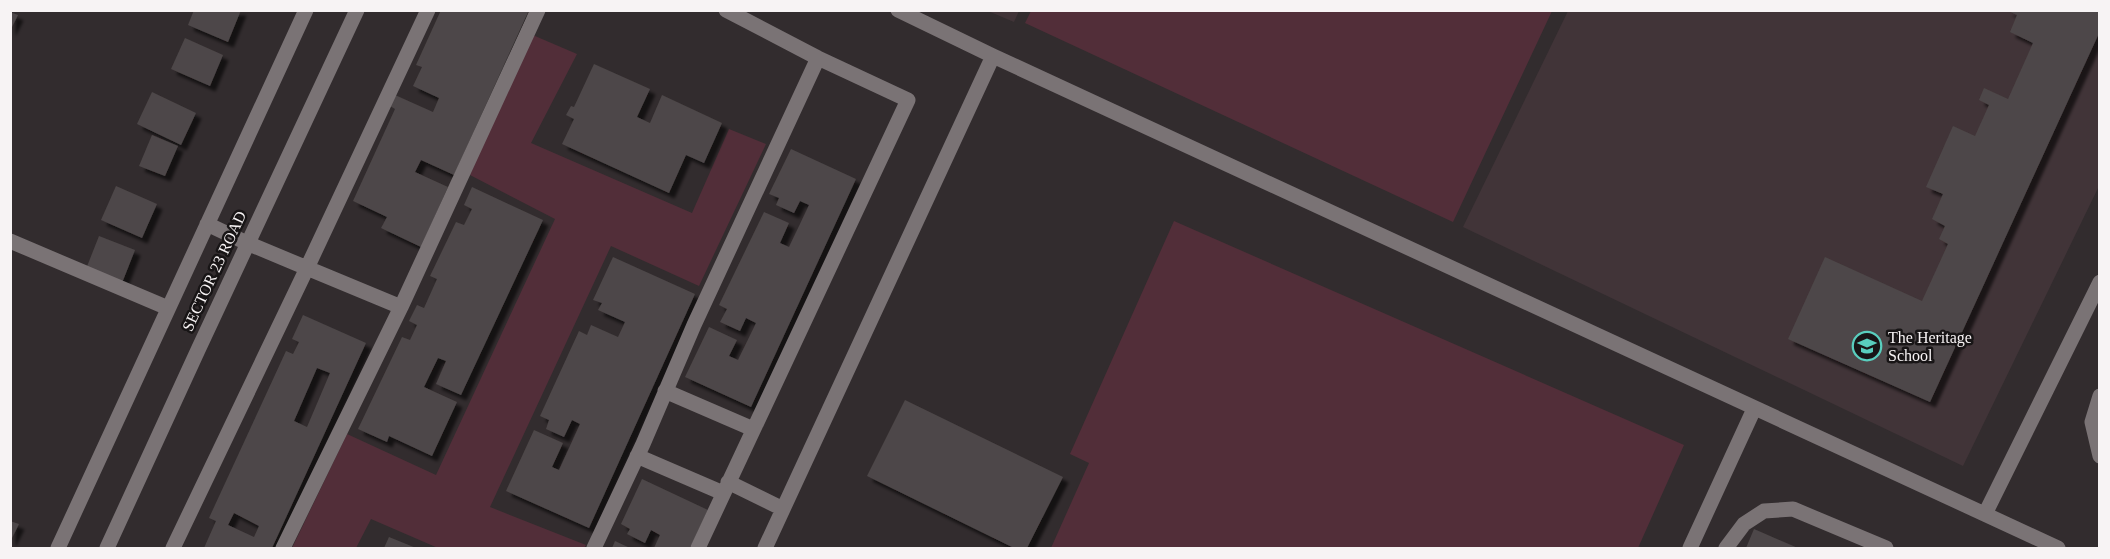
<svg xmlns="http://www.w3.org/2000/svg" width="2110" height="559" viewBox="0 0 2110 559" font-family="Georgia,serif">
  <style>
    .built { fill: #413438 }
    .green { fill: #522e39 }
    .building { fill: #4d4748; fill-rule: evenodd; filter: url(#shadow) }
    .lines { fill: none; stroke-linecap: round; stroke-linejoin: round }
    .minor { stroke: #7a7375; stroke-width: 15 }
    .labels { text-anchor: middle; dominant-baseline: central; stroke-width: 5; stroke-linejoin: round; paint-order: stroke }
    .street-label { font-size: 16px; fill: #f7f3f4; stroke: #181516 }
    .poi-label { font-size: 16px; fill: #f7f3f4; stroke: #181516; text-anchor: start }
  </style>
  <defs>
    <filter id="shadow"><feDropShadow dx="5.5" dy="5.5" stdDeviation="1.5" flood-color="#0009"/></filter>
  </defs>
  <rect width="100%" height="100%" fill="#322c2e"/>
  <path class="built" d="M 988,11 L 1019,11 L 1014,22 Z
    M 1568,11 L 2099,11 L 2099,186 L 1963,466 L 1463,227 Z"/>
  <path class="green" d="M 1031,11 L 1552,10 L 1552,11 L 1453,222 L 1025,23 Z
    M 528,33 L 577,54 L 531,143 L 692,213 L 729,129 L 766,144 L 699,286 L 611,246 L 490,507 L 586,545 L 584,548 L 438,548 L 371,519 L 356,548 L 292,548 L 347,434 L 436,475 L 555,219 L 470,175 Z
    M 1174,221 L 1684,445 L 1638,548 L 1051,548 L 1089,463 L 1070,454 Z"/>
  <path class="building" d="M 194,10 L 241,10 L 228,42 L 188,25 Z
    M 441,10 L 529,10 L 454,175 L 421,160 L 415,172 L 448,187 L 421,247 L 381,228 L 387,217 L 353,201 L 395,109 L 390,106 L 395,95 L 433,112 L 439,98 L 413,86 L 422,67 L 416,65 Z
    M 2006,10 L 2100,10 L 2100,31 L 1930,402 L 1788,339 L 1825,257 L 1922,301 L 1948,244 L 1939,239 L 1945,226 L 1932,219 L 1943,194 L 1926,187 L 1953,126 L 1975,136 L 1989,105 L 1979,100 L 1984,88 L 2008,99 L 2033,43 L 2010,32 L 2017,15 Z
    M 10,12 L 18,15 L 10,31 Z
    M 185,38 L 223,55 L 210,86 L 171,69 Z
    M 594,64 L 650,89 L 637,117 L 650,123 L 662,95 L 722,123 L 704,163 L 686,155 L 669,193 L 562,144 L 574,119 L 566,115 L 571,106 L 574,107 Z
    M 152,92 L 196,113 L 181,145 L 137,124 Z
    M 152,135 L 178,146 L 165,176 L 139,166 Z
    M 791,149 L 856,179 L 751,407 L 685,377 L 709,327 L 737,340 L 729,356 L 738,360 L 756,323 L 746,318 L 740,331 L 720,322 L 727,309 L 719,305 L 764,212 L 789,223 L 780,243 L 789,247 L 809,205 L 800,201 L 794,213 L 776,205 L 779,198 L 769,194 Z
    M 116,186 L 157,204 L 142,238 L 101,220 Z
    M 472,187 L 543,220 L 461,395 L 436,384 L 446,361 L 438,358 L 424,387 L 457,402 L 432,456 L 389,436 L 387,442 L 358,429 L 402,337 L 410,340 L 417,325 L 409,321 L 417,305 L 424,308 L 437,279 L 430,276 L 456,222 L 464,225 L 472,209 L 464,205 Z
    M 99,236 L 135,250 L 122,283 L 86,269 Z
    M 613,257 L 695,294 L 589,528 L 506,491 L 534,430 L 563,443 L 552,467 L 559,470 L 580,424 L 572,420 L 564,437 L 546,429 L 549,420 L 540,416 L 579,331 L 587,335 L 591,325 L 618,337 L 625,322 L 598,310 L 602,303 L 593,300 Z
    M 303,315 L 366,343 L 272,548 L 204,548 L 216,521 L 209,518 L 286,351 L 293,354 L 299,342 L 292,339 ZM 317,368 L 330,373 L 307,427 L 294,421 ZM 234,513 L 259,526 L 254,537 L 228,525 Z
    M 905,400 L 1063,477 L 1027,548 L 1014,548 L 867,476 Z
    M 642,479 L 708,510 L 690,548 L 654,548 L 660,535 L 651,530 L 645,543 L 627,534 L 630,529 L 621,524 Z
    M 10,521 L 19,524 L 10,542 Z
    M 1754,529 L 1798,548 L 1746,548 Z
    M 389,537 L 416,548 L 384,548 Z
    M 615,541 L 630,548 L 612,548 Z"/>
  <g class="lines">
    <path class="minor" d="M 898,10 L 993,56 L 2058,548
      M 10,241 L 168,308
      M 401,307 L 307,268 L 428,10
      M 665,391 L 753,429
      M 2100,396 L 2092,422 L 2100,456
      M 637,456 L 723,493
      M 728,482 L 783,509
      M 1985,514 L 2100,282
      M 58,548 L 306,10
      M 107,548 L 198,350 L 357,10
      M 173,548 L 307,268 L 247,243 L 207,224
      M 283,548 L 401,307 L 538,10
      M 594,548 L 643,444 L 694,325 L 818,58
      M 698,548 L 908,100 L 818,58 L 726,10
      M 765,548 L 993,56
      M 1690,548 L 1754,409
      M 1726,548 L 1744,524 L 1764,511 L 1793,509 L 1886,548"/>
  </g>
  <defs>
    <g id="school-ring" transform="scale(1.5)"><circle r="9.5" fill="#181516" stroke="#59cebe" stroke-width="1.5"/><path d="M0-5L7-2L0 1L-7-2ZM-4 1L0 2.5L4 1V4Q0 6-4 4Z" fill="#59cebe"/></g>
  </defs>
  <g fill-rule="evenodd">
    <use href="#school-ring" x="1867" y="346"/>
  </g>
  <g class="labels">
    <g class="street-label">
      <text transform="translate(214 271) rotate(-65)">SECTOR 23 ROAD</text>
    </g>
    <g class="poi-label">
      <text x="1888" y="337">The Heritage<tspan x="1888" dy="18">School</tspan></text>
    </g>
  </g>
  <rect width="2110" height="559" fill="none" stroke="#f7f3f4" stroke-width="24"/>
</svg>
